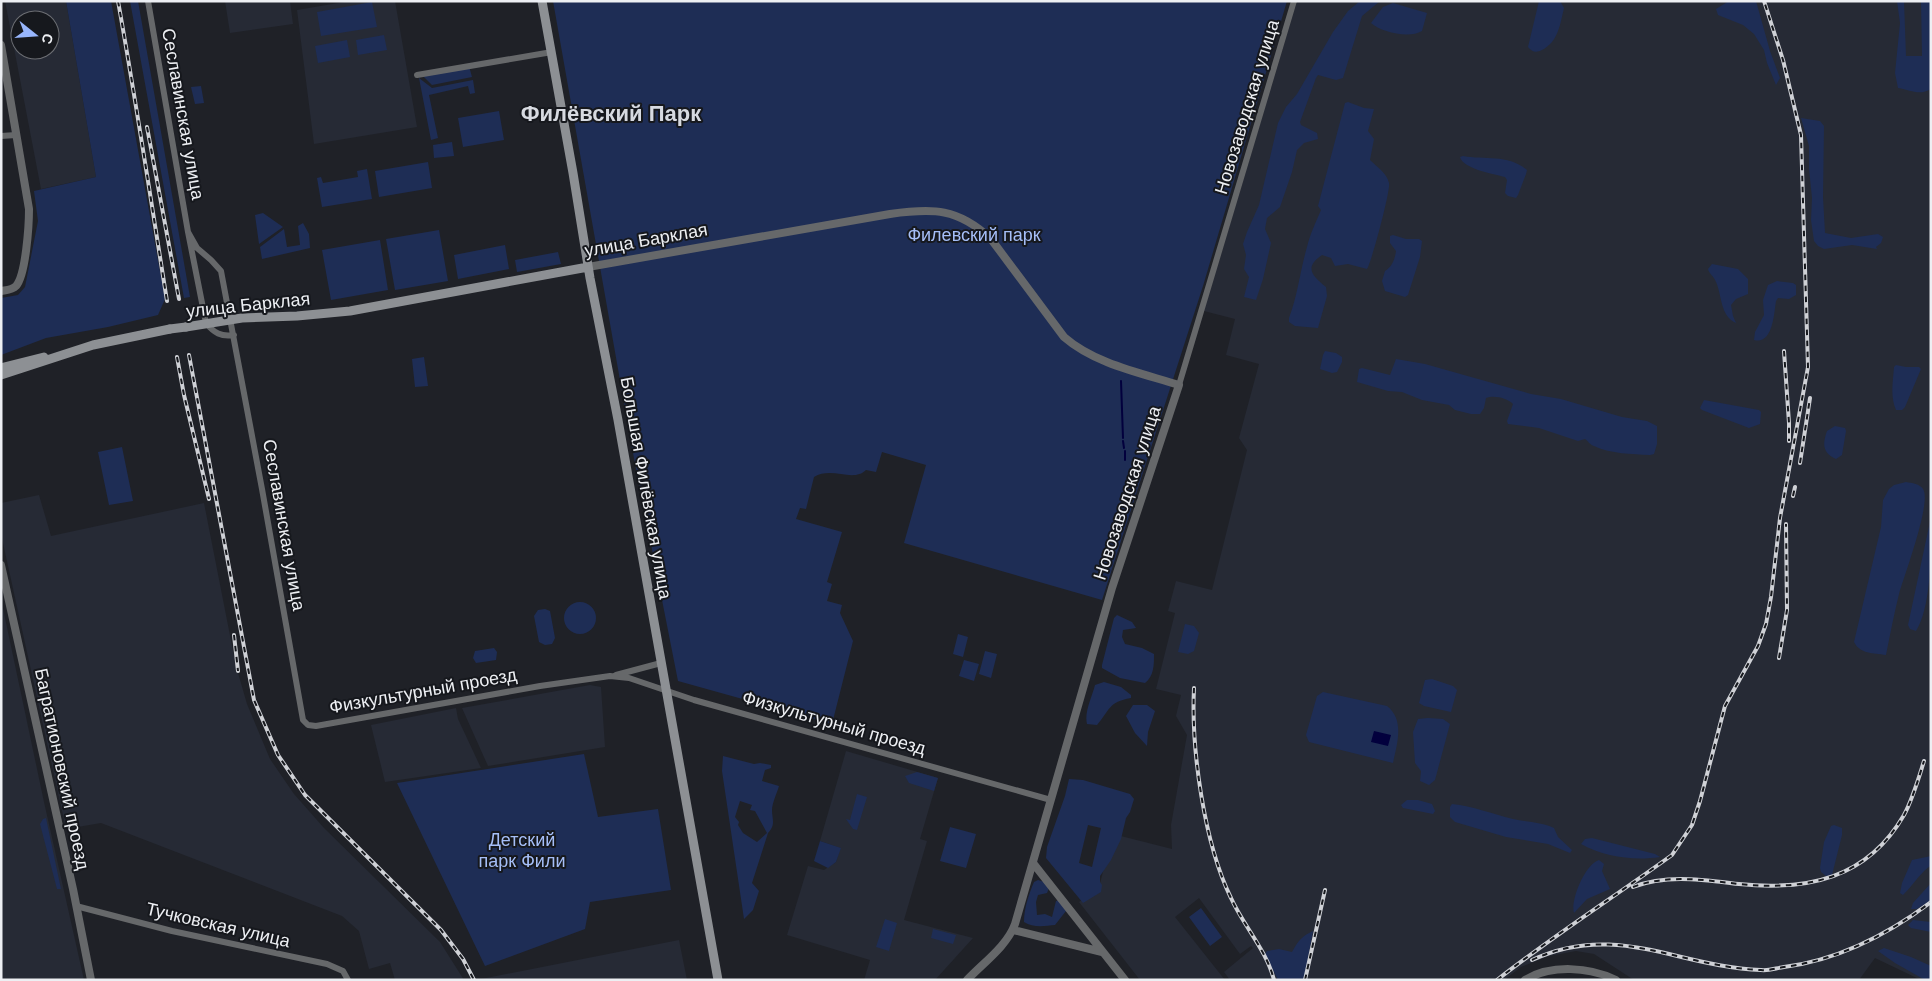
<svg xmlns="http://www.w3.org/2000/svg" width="1932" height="981" viewBox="0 0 1932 981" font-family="Helvetica,sans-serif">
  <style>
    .built { fill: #262a35; fill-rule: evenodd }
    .green { fill: #1e2d55; fill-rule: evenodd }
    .water { fill: #02003d }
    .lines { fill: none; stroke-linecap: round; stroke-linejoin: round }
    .stream { stroke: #02003d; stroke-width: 2 }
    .minor { stroke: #66686a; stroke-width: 6 }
    .tertiary { stroke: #66686a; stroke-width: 8 }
    .secondary { stroke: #8d9094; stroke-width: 9 }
    .rail-casing { stroke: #cfd1d6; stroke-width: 4 }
    .rail { stroke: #16181d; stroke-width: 2; stroke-dasharray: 5.5; stroke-linecap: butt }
    .secondary-bridge { stroke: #8d9094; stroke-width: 9 }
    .labels { text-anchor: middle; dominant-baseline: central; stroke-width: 4; stroke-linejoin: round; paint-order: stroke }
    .street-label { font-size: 18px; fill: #edeff3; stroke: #16181d }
    .park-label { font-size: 18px; fill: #a5bef7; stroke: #16181d }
    .district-label { font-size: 22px; font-weight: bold; fill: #d7dae1; stroke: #16181d }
  </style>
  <rect width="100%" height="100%" fill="#1f2127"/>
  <path class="built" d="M 5,1 L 66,1 L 96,177 L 41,189 ZM 20,20 L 50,20 L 50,50 L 20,50 Z
    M 225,1 L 290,1 L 293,24 L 230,33 Z
    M 350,1 L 395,1 L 417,127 L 314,144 L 297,10 Z
    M 1297,1 L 1931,1 L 1931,980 L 1921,980 L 1875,958 L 1859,980 L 1634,980 L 1594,954 L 1576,951 L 1549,956 L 1521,967 L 1504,980 L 1230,980 L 1224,972 L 1253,948 L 1251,946 L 1240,954 L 1199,898 L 1175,917 L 1225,980 L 1140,980 L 1079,902 L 1099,887 L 1113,834 L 1172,849 L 1171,825 L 1187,735 L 1176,716 L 1181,695 L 1156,689 L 1175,613 L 1168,611 L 1176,581 L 1212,590 L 1247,450 L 1239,438 L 1259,364 L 1226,355 L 1235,319 L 1204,311 Z
    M 39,495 L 51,536 L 204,503 L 236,666 L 247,704 L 270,759 L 294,794 L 324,828 L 440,942 L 464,980 L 395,980 L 390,963 L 369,969 L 359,931 L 342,916 L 101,823 L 66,829 L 1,534 L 1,503 Z
    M 1,599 L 44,802 L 84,980 L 1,980 Z
    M 590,685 L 601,687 L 605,747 L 488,766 L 462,708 Z
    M 456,708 L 458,719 L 481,768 L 385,782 L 371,725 Z
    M 846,751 L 938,778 L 920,839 L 927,841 L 904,920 L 973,938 L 935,980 L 864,980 L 870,960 L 787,935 L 808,866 L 824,870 L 836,862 L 840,848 L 820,841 Z
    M 679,940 L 687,980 L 481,979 Z"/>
  <path class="green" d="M 66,1 L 111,1 L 165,299 L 158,315 L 108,327 L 46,338 L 1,355 L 1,298 L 18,295 L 25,287 L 38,221 L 34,191 L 96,177 Z
    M 130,1 L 138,1 L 190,297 L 184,298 Z
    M 553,1 L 1287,1 L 1203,286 L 1102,600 L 904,543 L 926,465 L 882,452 L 876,472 L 866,470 C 853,483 832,466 814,477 L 806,509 L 800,508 L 796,519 L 842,532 L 827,582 L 832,584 L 827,601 L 842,605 L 840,613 L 853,641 L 832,724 L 678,681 L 632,448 Z
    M 1360,1 L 1380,1 L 1362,16 L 1343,78 L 1336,80 L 1318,75 L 1316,78 L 1300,122 L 1301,125 L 1317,133 L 1318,139 L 1304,143 L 1297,150 L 1292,172 L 1280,207 L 1267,218 L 1265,229 L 1271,243 L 1263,279 L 1256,300 L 1244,297 L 1249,277 L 1244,269 L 1246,255 L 1243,244 L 1247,232 L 1259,205 L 1278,123 L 1286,107 L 1297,94 L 1333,32 L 1348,11 Z
    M 1539,1 L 1560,1 L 1564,8 C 1560,25 1558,42 1542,50 C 1536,53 1532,52 1528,47 Z
    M 1729,1 L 1756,1 L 1770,51 L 1780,78 L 1776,85 L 1767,63 L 1764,50 L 1754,34 L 1743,25 L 1718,15 L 1716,9 Z
    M 1897,1 L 1904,1 L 1906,56 L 1922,56 L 1921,1 L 1931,1 L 1931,89 C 1919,96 1911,90 1898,88 L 1895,73 L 1900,23 Z
    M 372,2 L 377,27 L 321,36 L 317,12 Z
    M 1393,3 L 1427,13 L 1422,31 C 1409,39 1381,32 1371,23 L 1383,7 Z
    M 384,35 L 387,50 L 358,55 L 356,40 Z
    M 347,40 L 350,57 L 318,63 L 315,46 Z
    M 469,66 L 472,77 L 432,85 L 423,76 Z
    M 419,78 L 432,88 L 473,80 L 475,93 L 470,94 L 468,86 L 429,95 L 438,138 L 431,140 Z
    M 201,86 L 204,103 L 195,104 L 191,87 Z
    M 1348,102 L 1364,108 L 1374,109 L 1368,131 L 1374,139 L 1370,160 C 1377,167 1387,173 1389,183 C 1391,189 1372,261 1367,269 L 1348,264 L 1335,266 L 1331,258 L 1322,255 C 1303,268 1313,276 1326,287 L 1327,296 L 1318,328 L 1295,326 L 1289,322 L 1289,318 C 1298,294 1300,271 1307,247 C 1310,234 1316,222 1321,210 L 1318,206 L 1345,103 Z
    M 499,111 L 504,140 L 463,147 L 458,118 Z
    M 1801,118 L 1820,121 L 1824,126 L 1823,197 L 1825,233 L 1851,238 L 1878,234 L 1883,237 L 1881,243 L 1876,247 L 1877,249 L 1852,245 L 1824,249 L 1818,246 L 1814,241 L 1811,220 L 1812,198 L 1809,169 L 1809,146 Z
    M 452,142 L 454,156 L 434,158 L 433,145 Z
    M 1463,156 C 1485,160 1508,154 1527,170 L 1526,174 L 1518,195 L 1516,198 L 1508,196 L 1505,193 L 1507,180 L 1505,177 C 1494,174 1463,169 1460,157 Z
    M 428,162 L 432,188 L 379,197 L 375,171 Z
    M 367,169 L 372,199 L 322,207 L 317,178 L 321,177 L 323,183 L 358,177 L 357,171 Z
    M 263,213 L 283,227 L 259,244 L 255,215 Z
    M 303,223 L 309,234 L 310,248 L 262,259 L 260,247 L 284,229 L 287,247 L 300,245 L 298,226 Z
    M 439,230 L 448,281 L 395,290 L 386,239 Z
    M 1393,235 L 1406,239 L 1419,239 L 1422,241 L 1420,257 L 1408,295 L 1405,297 L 1385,291 L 1382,281 L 1385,271 C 1392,267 1395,259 1396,251 L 1390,243 L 1390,236 Z
    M 380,240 L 388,290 L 331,300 L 322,250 Z
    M 505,245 L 509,269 L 458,279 L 454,255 Z
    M 558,252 L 561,264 L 517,272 L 515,260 Z
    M 1712,264 L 1738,269 L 1748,279 L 1748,294 L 1736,299 L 1731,305 L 1733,316 L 1736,323 C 1720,316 1722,295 1716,282 C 1714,276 1709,274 1708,269 Z
    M 1777,281 L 1793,283 L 1796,285 L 1796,295 L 1789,299 L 1778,298 L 1776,301 C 1774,313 1773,345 1754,340 L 1755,332 L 1764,315 L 1763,300 L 1768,285 Z
    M 1325,351 L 1336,353 L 1342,357 L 1342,362 L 1337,372 L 1332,373 L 1320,369 L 1323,355 Z
    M 424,357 L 428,386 L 415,387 L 412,359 Z
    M 1396,359 L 1425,364 L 1531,394 L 1561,399 L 1622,417 L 1647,421 L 1657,426 L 1657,444 L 1654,454 L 1650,455 C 1632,454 1611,454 1594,446 C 1590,445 1588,441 1585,439 L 1578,441 L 1539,428 L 1508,424 L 1507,421 L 1513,404 C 1507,398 1494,395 1486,398 L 1484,408 L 1480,414 L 1471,414 L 1455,410 L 1449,405 L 1422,400 L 1402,392 L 1388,391 L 1357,382 L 1359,369 L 1362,368 L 1390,375 Z
    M 1896,365 L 1906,367 L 1919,367 L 1921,369 L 1905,407 L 1902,410 L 1896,410 C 1890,397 1893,381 1894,367 Z
    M 1704,400 L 1759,410 L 1761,412 L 1760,424 L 1749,428 L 1702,410 L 1700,408 Z
    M 1835,426 L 1845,428 L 1846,431 L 1842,455 L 1836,459 C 1823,453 1822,445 1827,431 Z
    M 122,447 L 133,501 L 109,505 L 98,452 Z
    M 1906,482 C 1912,483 1920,484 1923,489 C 1932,502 1904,576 1899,594 C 1894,614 1890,635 1886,655 C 1873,653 1860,654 1854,642 L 1881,527 L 1883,500 L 1889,489 L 1894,485 Z
    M 1931,517 C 1931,548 1932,606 1916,631 L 1910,629 L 1908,625 Z
    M564 618a16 16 0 1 1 32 0a16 16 0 1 1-32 0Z
    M 545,609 L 550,611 L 555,638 L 552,644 L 545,645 L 539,642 L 534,616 L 538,610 Z
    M 1117,615 L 1132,622 L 1136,628 L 1123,630 L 1122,637 L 1125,644 L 1142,648 L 1154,654 C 1154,665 1154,676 1145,683 L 1120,678 L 1102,668 L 1102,665 L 1114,618 Z
    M 1185,624 L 1194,626 L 1199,633 L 1194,651 L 1188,654 L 1178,652 Z
    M 958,634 L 968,637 L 963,657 L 953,654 Z
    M 494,648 L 497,652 L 496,660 L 476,663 L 473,658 L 475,651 Z
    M 985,651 L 997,654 L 991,678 L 979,674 Z
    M 964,660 L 979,664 L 974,681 L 959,676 Z
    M 1432,679 L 1453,686 L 1457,690 L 1451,712 L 1424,706 L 1419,703 L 1425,680 Z
    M 1104,682 L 1121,687 L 1131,695 L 1131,698 C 1108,702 1110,710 1097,725 L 1087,724 C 1084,712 1092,697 1095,685 Z
    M 1323,692 L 1387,706 C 1405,720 1397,744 1393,763 L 1309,742 L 1306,735 L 1317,696 Z
    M 1133,705 L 1147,705 L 1155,711 L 1148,732 L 1147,746 L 1135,733 L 1126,716 Z
    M 1428,718 L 1443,719 L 1450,724 L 1435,780 L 1429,785 L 1420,781 L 1421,771 L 1415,763 L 1413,732 L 1418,719 Z
    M 584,754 L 598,817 L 658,809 L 671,890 L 590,902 L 585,929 L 485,966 L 397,783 Z
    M 723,756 L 754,764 L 760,763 L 771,765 L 771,768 L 765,770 L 762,781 L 779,786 C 777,793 772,803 772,810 C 772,820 776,824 768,833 L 752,883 L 759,891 L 753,910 L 744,919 L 722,771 ZM 740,801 L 752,805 L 750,810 L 755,811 L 767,833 L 757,842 L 743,833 L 738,825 L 739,822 L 735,817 Z
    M 917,772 L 938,778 L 934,791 L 909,783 L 905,776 Z
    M 1069,779 L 1083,780 L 1130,794 L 1134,799 L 1130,812 L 1126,818 L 1121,839 L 1111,860 L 1100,876 L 1100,882 L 1102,885 L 1101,892 L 1083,903 L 1046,858 L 1047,847 L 1065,796 ZM 1088,825 L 1101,828 L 1092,867 L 1079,863 Z
    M 857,794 L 867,797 L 857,830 L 853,829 L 846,819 L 850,820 Z
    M 1407,800 L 1418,800 L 1432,804 L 1435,811 L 1433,814 L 1403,808 L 1401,805 Z
    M 1452,804 C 1473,806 1492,814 1513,819 C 1526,822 1542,822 1554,828 L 1558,837 L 1572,850 L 1570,853 L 1548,844 L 1506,837 L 1455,822 L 1450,817 L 1450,807 Z
    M 46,818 L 61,889 L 57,889 L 40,824 L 43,819 Z
    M 1834,825 L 1842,828 L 1842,835 L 1832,875 L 1826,876 L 1821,872 L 1820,868 L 1824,842 L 1831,826 Z
    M 950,827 L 976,834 L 966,868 L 940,861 Z
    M 1592,838 L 1655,854 L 1660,857 C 1634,861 1605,857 1581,844 L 1585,839 Z
    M 820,841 L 841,848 L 836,862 L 828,868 L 814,861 Z
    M 1931,856 L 1931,866 C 1923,869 1911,888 1903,895 L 1900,893 L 1902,883 L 1912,860 Z
    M 1599,860 L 1604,864 L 1602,871 L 1610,889 L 1587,899 L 1574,913 C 1570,901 1585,864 1599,860 Z
    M 1038,880 L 1044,882 L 1049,888 L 1047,893 L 1038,895 L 1036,902 L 1037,915 L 1045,914 L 1052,917 L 1056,901 L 1060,900 L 1065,905 L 1066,911 L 1055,925 C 1045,926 1033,928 1024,922 C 1024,908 1029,894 1034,882 Z
    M 1931,883 L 1931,900 L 1917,909 L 1911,909 L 1913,903 Z
    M 1201,908 L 1222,937 L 1210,946 L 1189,917 Z
    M 885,919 L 897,923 L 889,951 L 876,947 Z
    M 1913,920 L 1931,922 L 1931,932 L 1911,928 L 1908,925 Z
    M 933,929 L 956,935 L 953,944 L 931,938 Z
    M 1313,931 L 1304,980 L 1278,980 L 1265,954 L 1267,951 L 1279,949 L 1292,952 C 1298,941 1302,936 1313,931 Z
    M 1884,948 L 1911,957 L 1931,966 L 1931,980 L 1925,980 L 1895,963 L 1878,951 Z"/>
  <path class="water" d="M 1374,731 L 1391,735 L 1388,746 L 1371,742 Z"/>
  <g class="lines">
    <path class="stream" d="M 1121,381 L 1123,438
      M 1123,441 L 1124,448
      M 1125,451 L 1125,460"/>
    <path class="minor" d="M 148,1 L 188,232 L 206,323 C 214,333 221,337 234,335
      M 417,75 L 552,52
      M 1,136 L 16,135
      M 188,232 L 197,248 L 211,260 L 221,271 L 262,489 L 303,720 L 308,725 L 316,726 L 540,686 L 610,676 L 629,678 L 694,700 L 1051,800
      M 1179,385 L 1294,1
      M 616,675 L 661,663
      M 76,906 L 172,931 L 327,964 L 343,971 L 348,980"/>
    <path class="tertiary" d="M 1,45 L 29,209 C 29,224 26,275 16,286 C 12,290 6,290 1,291
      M 588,267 L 890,214 C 933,208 958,208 991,239 L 1064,337 C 1095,364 1141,373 1179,385 L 1112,588 L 1015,924 C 1007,946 983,963 967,980
      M 1,565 L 73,889 L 91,980
      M 1033,863 L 1125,980
      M 1013,930 L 1102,952
      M 1525,980 C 1551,964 1590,967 1616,980"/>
    <path class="secondary" d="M 542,1 L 573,173 L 590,278 L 618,420 L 718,980
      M 186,327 L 242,318 L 297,316 L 350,311 L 588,267
      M 1,368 L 44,357
      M 1,375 L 93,345 L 170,329"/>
    <g class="rail-casing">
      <path id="rail" d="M 118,1 C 136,101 151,201 167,301
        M 147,127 L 179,299
        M 1784,351 L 1789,423 L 1789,441
        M 189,355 L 254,700 L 278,755 L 305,795 L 441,930 L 463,959 L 474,980
        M 177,357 L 184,395 L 209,499
        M 1800,463 L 1810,398
        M 1793,496 L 1795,487
        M 234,635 L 238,671
        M 1779,658 L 1787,610 L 1786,524
        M 1194,688 C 1191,749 1204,843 1231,898 C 1243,925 1267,951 1274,980
        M 1633,887 C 1667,874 1704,880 1739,884 C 1807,891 1867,879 1904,815 C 1913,798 1918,780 1924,761
        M 1532,960 C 1616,921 1678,967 1761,970 C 1769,971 1776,968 1784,967 C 1838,960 1887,935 1931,902
        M 1305,980 L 1325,890
        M 1497,980 C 1553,936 1614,897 1672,855 L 1692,825 L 1700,801 L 1725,706 L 1758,646 L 1766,624 L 1771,597 L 1780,518 L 1808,367 L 1801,135 L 1783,60 L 1764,1"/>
    </g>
    <use href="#rail" class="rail"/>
    <path class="secondary-bridge" d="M 170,329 L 186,327"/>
  </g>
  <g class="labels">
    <g class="street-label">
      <text transform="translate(1247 107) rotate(-73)">Новозаводская улица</text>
      <text transform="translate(183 114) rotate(80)">Сеславинская улица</text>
      <text transform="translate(646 240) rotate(-10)">улица Барклая</text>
      <text transform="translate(248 305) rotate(-6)">улица Барклая</text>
      <text transform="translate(646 488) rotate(80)">Большая Филёвская улица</text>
      <text transform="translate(1127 493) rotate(-72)">Новозаводская улица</text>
      <text transform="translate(284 525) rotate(80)">Сеславинская улица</text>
      <text transform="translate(423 691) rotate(-10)">Физкультурный проезд</text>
      <text transform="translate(834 723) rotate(16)">Физкультурный проезд</text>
      <text transform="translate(62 769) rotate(78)">Багратионовский проезд</text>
      <text transform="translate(218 925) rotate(13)">Тучковская улица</text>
    </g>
    <g class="park-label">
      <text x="974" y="235">Филевский парк</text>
      <text x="522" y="840">Детский<tspan x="522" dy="21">парк Фили</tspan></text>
    </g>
    <g class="district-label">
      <text x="611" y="113">Филёвский Парк</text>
    </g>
  </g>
  <rect width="1932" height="981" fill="none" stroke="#edeff3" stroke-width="5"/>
  <g transform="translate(35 35) rotate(107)"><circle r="24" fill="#16181d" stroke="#6c6e73"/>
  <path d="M0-4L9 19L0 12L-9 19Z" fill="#98b6fd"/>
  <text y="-8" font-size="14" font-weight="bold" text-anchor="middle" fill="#edeff3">С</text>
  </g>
</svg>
